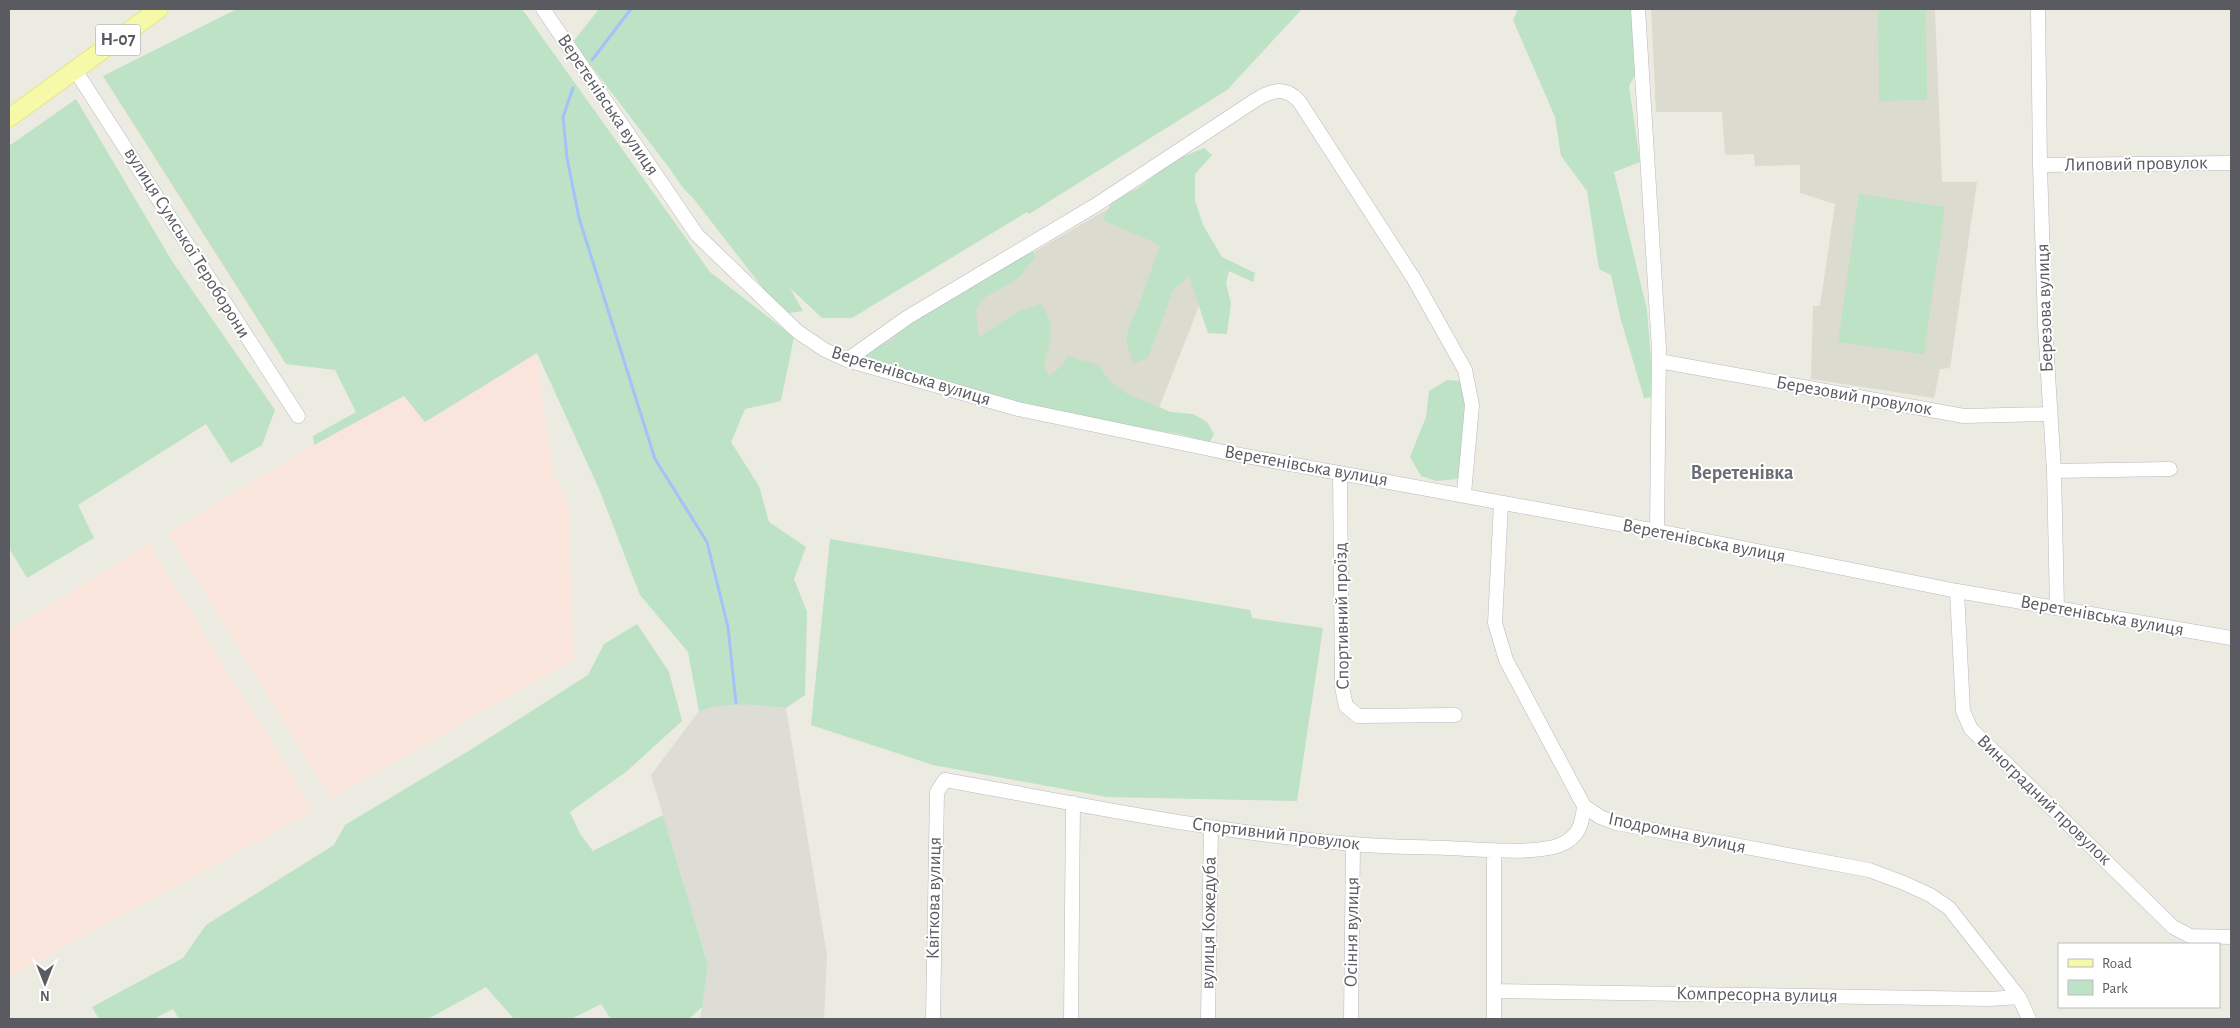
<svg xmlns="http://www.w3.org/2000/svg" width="2240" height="1028" viewBox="0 0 2240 1028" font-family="'Alegreya Sans',sans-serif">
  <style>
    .industrial { fill: #dddcd5 }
    .education { fill: #dbdbcf }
    .medical { fill: #f9e5dc }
    .green { fill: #bee2c6 }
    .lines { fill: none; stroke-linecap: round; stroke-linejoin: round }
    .stream { stroke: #a3c2f9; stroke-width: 3 }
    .minor-casing { stroke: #b8b9bf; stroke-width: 15 }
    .major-casing { stroke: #e7dd5e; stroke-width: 19 }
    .minor { stroke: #fff; stroke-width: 14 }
    .major { stroke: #f5f9a8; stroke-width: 18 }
    .labels { text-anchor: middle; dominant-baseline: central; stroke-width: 4; stroke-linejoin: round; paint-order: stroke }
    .shield { fill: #fff; stroke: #8b8c90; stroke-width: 1 }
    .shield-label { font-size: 18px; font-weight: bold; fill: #595b61 }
    .street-label { font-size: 19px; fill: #595b61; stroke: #fff }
    .neighbourhood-label { font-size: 20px; font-weight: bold; fill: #6a6d73; stroke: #fff }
  </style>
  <rect width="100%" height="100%" fill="#ebebe1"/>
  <path class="industrial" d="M 736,703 L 786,708 L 827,955 L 824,1019 L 700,1019 L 708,965 L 651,775 L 699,711 L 716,705 Z"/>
  <path class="education" d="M 1651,9 L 1935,9 L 1942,182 L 1977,182 L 1950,368 L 1940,369 L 1934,398 L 1811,379 L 1813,306 L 1820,306 L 1835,204 L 1800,193 L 1800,165 L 1755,166 L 1754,154 L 1725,155 L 1722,112 L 1656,112 Z
    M 1166,175 L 1216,263 L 1151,428 L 852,358 Z"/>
  <path class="medical" d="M 276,9 L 537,353 L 553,475 L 570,505 L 569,524 L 574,659 L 331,799 L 168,533 L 308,448 L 404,396 L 386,267 L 268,338 L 120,106 Z
    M 149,544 L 314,811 L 9,977 L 9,630 Z"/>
  <path class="green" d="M 237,9 L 522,9 L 710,272 L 794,337 L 781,401 L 745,409 L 731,442 L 759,486 L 769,522 L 806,547 L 794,579 L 807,612 L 805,695 L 786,708 C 755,705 729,701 699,711 L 688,652 L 640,595 L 599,489 L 537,353 L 425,422 L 404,396 L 314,445 L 313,436 L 356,412 L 335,370 L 286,364 L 103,76 Z
    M 599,9 L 1302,9 L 1227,90 L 1029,214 L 1027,212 L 852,318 L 822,318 L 790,288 L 803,311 L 783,314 L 693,198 L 683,188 L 670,169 L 573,42 Z
    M 1518,9 L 1631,9 L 1639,68 L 1629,86 L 1640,162 L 1614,172 L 1647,310 L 1654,397 L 1644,398 L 1621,320 L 1611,275 L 1599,269 L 1587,191 L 1561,156 L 1555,117 L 1513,20 Z
    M 1878,9 L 1926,9 L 1927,100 L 1879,101 Z
    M 76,99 L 172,261 L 275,410 L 262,445 L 231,463 L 206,424 L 78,505 L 94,538 L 27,578 L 9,548 L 9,146 Z
    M 1204,148 L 1212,155 L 1195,174 L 1195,200 L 1203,225 L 1222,257 L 1255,273 L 1253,282 L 1229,271 L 1226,283 L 1231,303 L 1227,334 L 1208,333 L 1189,276 L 1173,290 L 1148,358 L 1133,363 L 1126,341 L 1130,325 L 1140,302 L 1160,245 L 1103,220 L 1112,201 L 1138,188 L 1175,160 Z
    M 1859,194 L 1945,207 L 1924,354 L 1838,342 Z
    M 1031,248 L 1035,257 C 1029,266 1020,277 1011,283 C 1000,290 981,295 977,309 C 975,318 978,328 979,337 L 1019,311 L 1041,304 C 1057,328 1050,340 1044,366 L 1049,376 L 1063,365 L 1067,356 L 1099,365 L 1108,379 L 1127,394 L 1171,412 L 1193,414 L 1207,422 L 1214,434 L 1210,442 L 1179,434 L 1076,418 L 852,358 L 891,341 L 912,320 Z
    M 1447,380 L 1462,381 L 1469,405 L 1458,479 L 1436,481 L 1421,476 L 1410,457 L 1426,417 L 1429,391 Z
    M 830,539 L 1250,610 L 1252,618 L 1323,628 L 1297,801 L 1107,797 L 933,765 L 811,725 Z
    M 637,624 L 669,672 L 682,721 L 627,771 L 570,812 L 580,834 L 593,851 L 663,815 L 708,965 L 702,1007 L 689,1019 L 611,1019 L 601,1004 L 571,1019 L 514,1019 L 486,987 L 428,1019 L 179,1019 L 173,1009 L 154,1019 L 99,1019 L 92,1007 L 183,958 L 206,925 L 334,845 L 345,825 L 467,752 L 588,675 L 604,644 Z"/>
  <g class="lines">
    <path class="stream" d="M 592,60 L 631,9
      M 573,88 L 563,117 L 567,158 L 579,218 L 655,459 L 707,542 L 728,627 L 736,703"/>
    <g class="minor-casing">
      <path id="minor" d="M 543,9 L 697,235 L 798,332 L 825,350 L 847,360 L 1018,409 L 1224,452 L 1657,531 L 1957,591 L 2231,638
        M 1638,9 L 1659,349 L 1657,531
        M 2038,9 L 2040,165 L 2045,326 L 2054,471 L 2057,607
        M 75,70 L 298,416
        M 2040,165 L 2231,163
        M 847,360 L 908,317 L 1096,205 L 1257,99 C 1273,90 1285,86 1299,101 L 1414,279 L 1465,370 L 1472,405 L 1464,494
        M 1659,361 L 1964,416 L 2050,414
        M 2054,471 L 2170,469
        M 1340,473 L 1342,687 L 1346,706 L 1358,716 L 1455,715
        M 1501,503 L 1495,623 L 1506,660 L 1584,806 L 1600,817 L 1616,823 L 1869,870 L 1904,883 L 1930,895 L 1949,908 L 2019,997 L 2029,1019
        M 1957,591 L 1963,711 L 1971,729 L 2173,927 L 2190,936 L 2231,937
        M 1494,850 L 1494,1019
        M 1494,991 L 1989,999 L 2019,997
        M 933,1019 L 937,792 L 945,780 C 1080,804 1216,833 1353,844 C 1384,847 1416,847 1447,848 C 1476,849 1534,855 1560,845 C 1579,837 1582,825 1584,806
        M 1071,1019 L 1073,803
        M 1208,1019 L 1211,827
        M 1351,1019 L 1353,844"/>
    </g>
    <g class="major-casing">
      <path id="major" d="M 9,118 L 159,9"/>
    </g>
    <use href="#minor" class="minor"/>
    <use href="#major" class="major"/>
  </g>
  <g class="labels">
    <rect class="shield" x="95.5" y="24.5" width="45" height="31" rx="4"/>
    <g class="shield-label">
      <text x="118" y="40">Н-07</text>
    </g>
    <g class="street-label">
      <text transform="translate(608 105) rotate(56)">Веретенівська вулиця</text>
      <text transform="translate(2136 164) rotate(-1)">Липовий провулок</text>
      <text transform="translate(187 243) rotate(58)">вулиця Сумської Тероборони</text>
      <text transform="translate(2045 308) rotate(-92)">Березова вулиця</text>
      <text transform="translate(911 376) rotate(17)">Веретенівська вулиця</text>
      <text transform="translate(1854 396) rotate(10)">Березовий провулок</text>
      <text transform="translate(1306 466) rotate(10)">Веретенівська вулиця</text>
      <text transform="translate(1704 541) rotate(11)">Веретенівська вулиця</text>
      <text transform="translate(1342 616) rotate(-91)">Спортивний проїзд</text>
      <text transform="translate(2102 616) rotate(10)">Веретенівська вулиця</text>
      <text transform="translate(2044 800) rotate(44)">Виноградний провулок</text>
      <text transform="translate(1677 833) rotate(12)">Іподромна вулиця</text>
      <text transform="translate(1276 834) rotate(7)">Спортивний провулок</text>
      <text transform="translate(934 898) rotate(-89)">Квіткова вулиця</text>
      <text transform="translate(1209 923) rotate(-89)">вулиця Кожедуба</text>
      <text transform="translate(1352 932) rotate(-89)">Осіння вулиця</text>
      <text transform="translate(1757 995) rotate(1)">Компресорна вулиця</text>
    </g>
    <g class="neighbourhood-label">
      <text x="1742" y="473">Веретенівка</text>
    </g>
  </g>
  <rect width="2240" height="1028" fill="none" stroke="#595b61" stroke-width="20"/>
  <rect x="2058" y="943" width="162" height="65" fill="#ffffff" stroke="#bdbdc0"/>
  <rect x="2068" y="959" width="25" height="8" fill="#f5f9a8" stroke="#bdbdc0"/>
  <text x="2102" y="968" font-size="15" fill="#595b61">Road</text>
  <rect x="2068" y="980" width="25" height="15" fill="#bee2c6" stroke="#bdbdc0"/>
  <text x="2102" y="993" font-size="15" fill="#595b61">Park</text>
  <g transform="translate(45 983) rotate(180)" stroke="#ffffff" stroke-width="4" paint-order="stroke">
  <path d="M0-4L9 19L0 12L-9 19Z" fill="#595b61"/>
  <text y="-8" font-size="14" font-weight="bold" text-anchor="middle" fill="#595b61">N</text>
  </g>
</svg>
